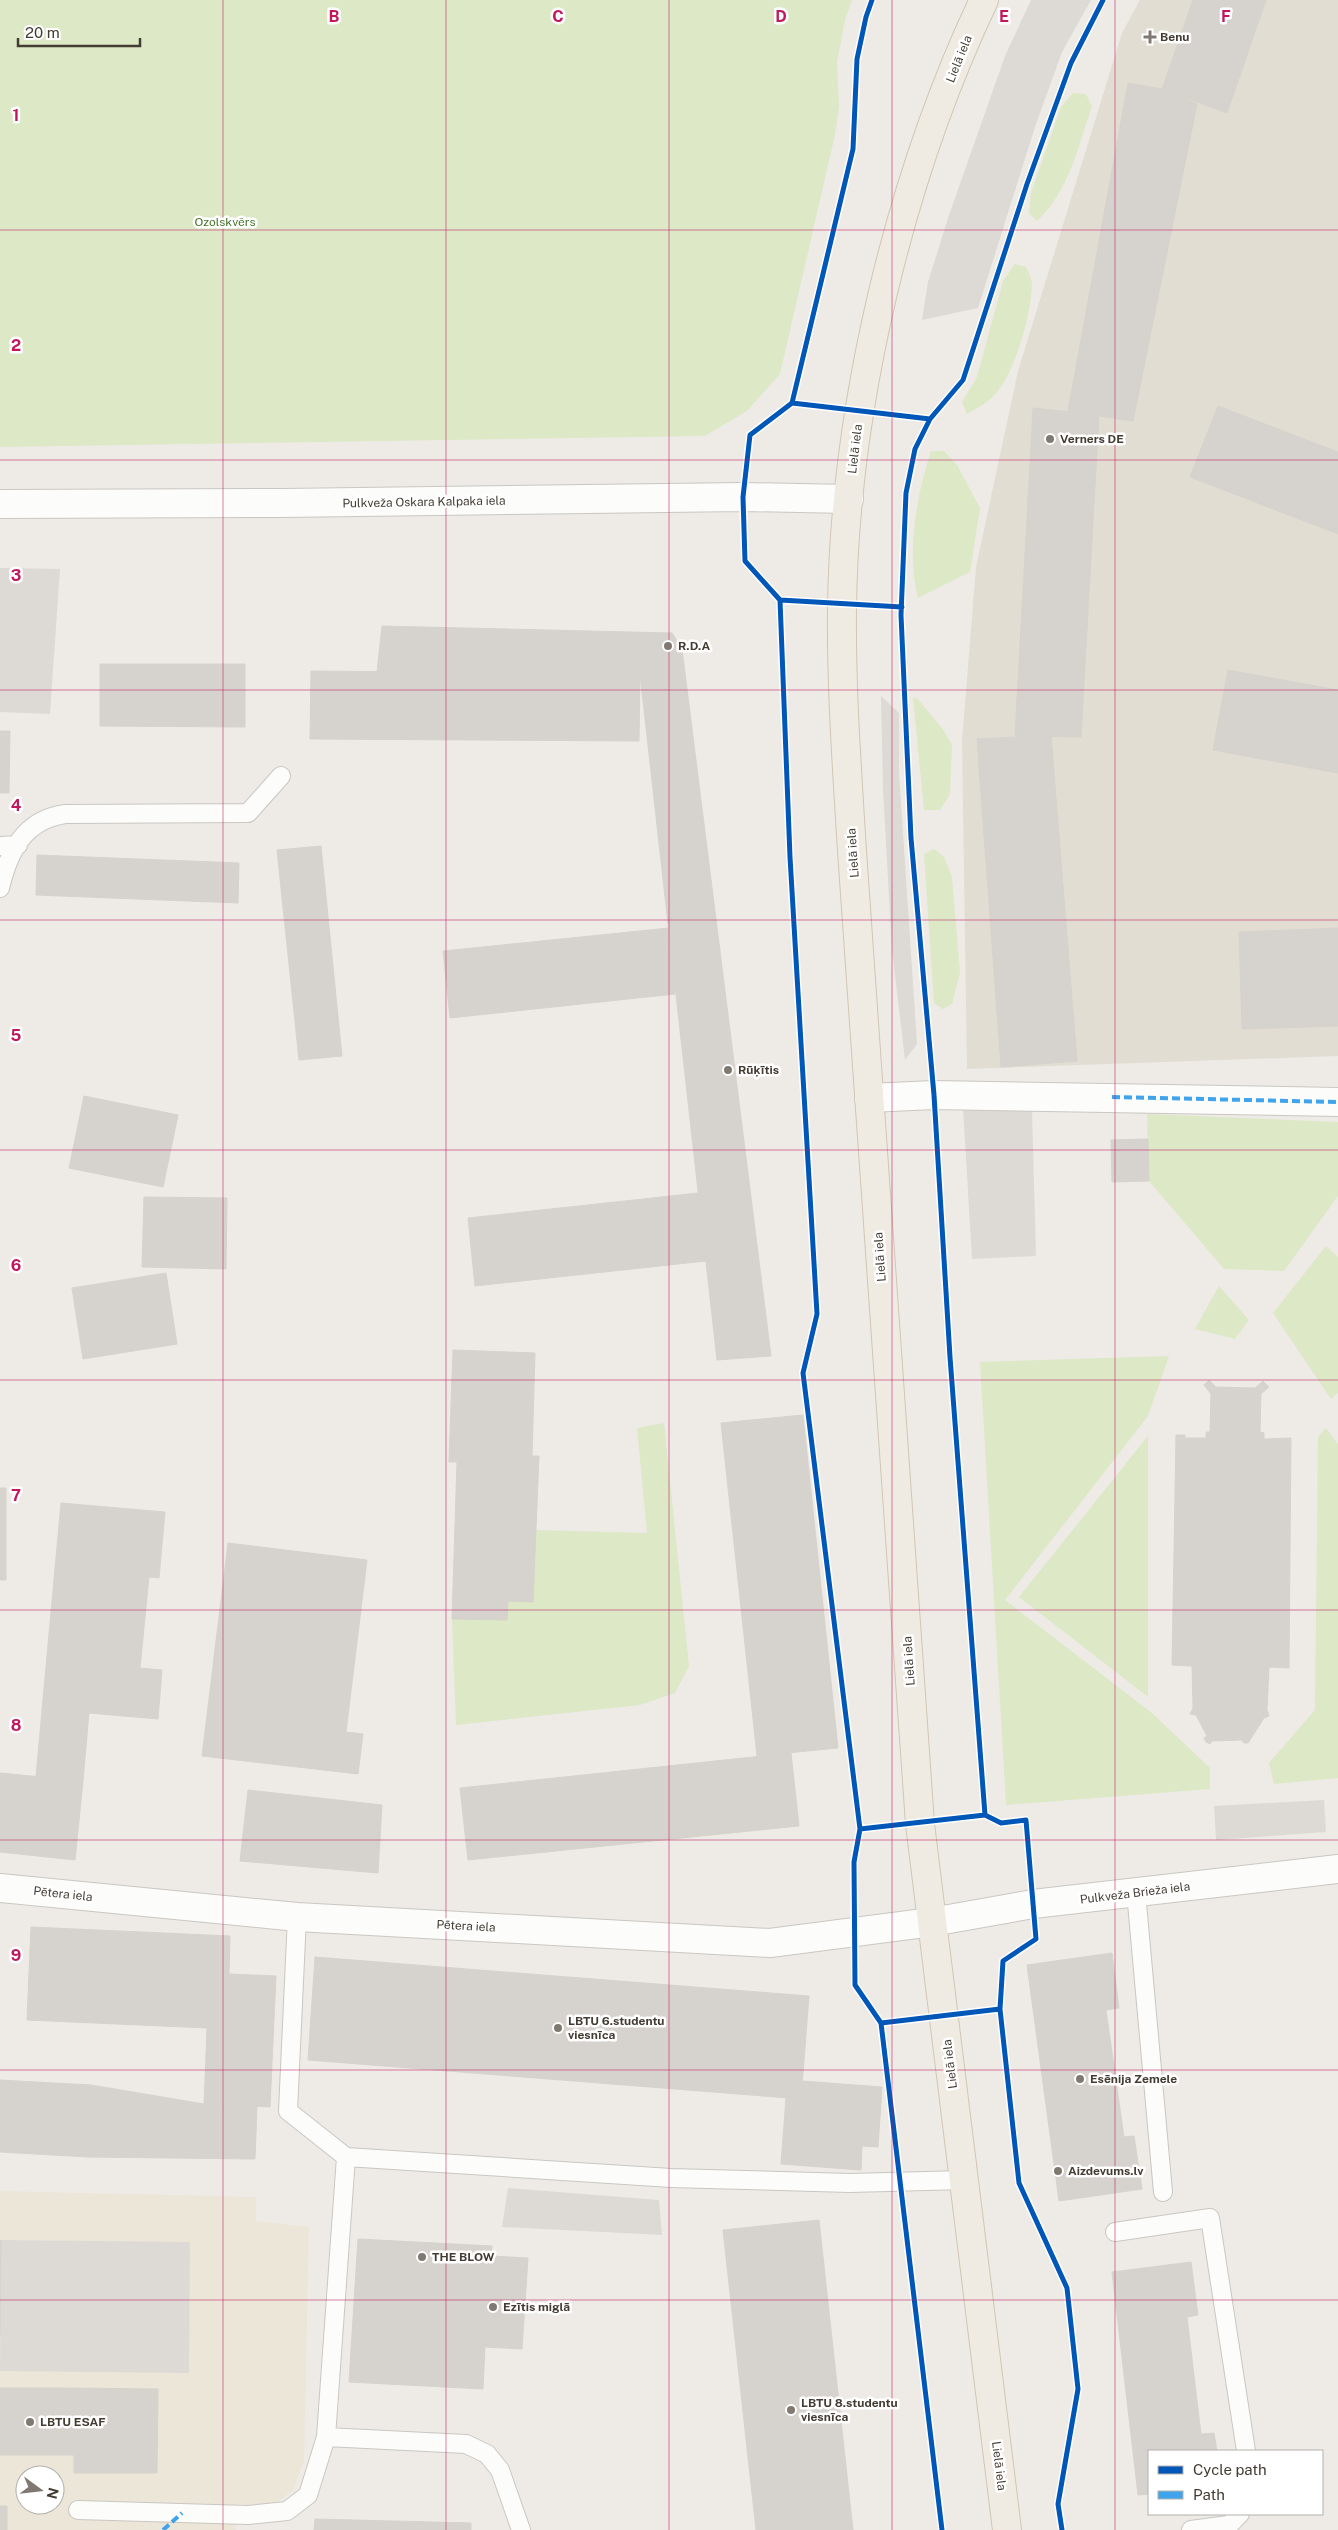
<svg xmlns="http://www.w3.org/2000/svg" width="1338" height="2530" viewBox="0 0 1338 2530" font-family="'Public Sans',sans-serif">
  <style>
    .residential { fill: #e2ddd3 }
    .education { fill: #ece6d8; fill-rule: evenodd }
    .green { fill: #dce8c6 }
    .parking { fill: #dddad6 }
    .building { fill: #d6d2cd; stroke: #d6d2cc }
    .lines { fill: none; stroke-linecap: round; stroke-linejoin: round }
    .service-casing { stroke: #cac7c2; stroke-width: 20 }
    .minor-casing { stroke: #cac7c2; stroke-width: 30 }
    .tertiary-casing { stroke: #cac7c2; stroke-width: 30 }
    .primary-casing { stroke: #d0c6b3; stroke-width: 30 }
    .service { stroke: #fcfcfb; stroke-width: 18 }
    .minor { stroke: #fcfcfb; stroke-width: 28 }
    .tertiary { stroke: #fcfcfb; stroke-width: 28 }
    .primary { stroke: #f0ebe2; stroke-width: 28 }
    .quiet { stroke: #3fa4eb; stroke-width: 4; stroke-dasharray: 8 4; stroke-linecap: butt }
    .cycleway-casing { stroke: #fff; stroke-width: 8 }
    .cycleway { stroke: #0057b8; stroke-width: 5 }
    .grid { fill: none; stroke: #c2185b; stroke-width: 1; stroke-opacity: 0.55 }
    .poi-dot { fill: #7f7972; stroke: #fff; stroke-width: 2 }
    .labels { text-anchor: middle; dominant-baseline: central; stroke-width: 5; stroke-linejoin: round; paint-order: stroke }
    .poi-label { font-size: 12px; font-weight: bold; fill: #433c33; stroke: #fff; text-anchor: start }
    .street-label { font-size: 12px; fill: #433c33; stroke: #fff }
    .park-label { font-size: 12px; fill: #477328; stroke: #fff }
    .grid-label { font-size: 16px; text-anchor: middle; font-weight: bold; fill: #c2185b; stroke: #fff; stroke-width: 5; stroke-linejoin: round; paint-order: stroke }
  </style>
  <rect width="100%" height="100%" fill="#eeebe6"/>
  <path class="residential" d="M 1140,0 L 1338,0 L 1338,1056 L 967,1069 L 962,741 L 976,567 L 1018,371 L 1122,33 Z"/>
  <path class="education" d="M 0,2191 L 256,2197 L 256,2221 L 309,2227 L 304,2461 L 293,2490 L 273,2506 L 236,2504 L 236,2530 L 0,2530 ZM 25,2475 L 55,2475 L 55,2505 L 25,2505 Z"/>
  <path class="green" d="M 0,0 L 852,0 L 845,20 L 837,62 L 839,107 L 835,135 L 780,374 L 747,411 L 705,436 L 0,447 Z
    M 1073,93 L 1086,94 L 1092,106 C 1078,147 1069,191 1037,221 L 1029,213 L 1031,193 L 1061,107 Z
    M 1015,264 L 1026,267 C 1028,272 1032,279 1032,285 C 1031,314 1017,364 1000,388 C 992,400 980,407 967,414 L 962,402 L 977,377 L 1003,281 Z
    M 931,451 L 944,451 L 957,465 L 980,508 L 970,572 L 918,598 C 906,554 917,493 931,451 Z
    M 913,697 L 918,699 L 944,731 L 952,745 L 950,794 L 940,810 L 924,810 Z
    M 934,849 L 944,857 L 952,877 L 960,973 L 952,1004 L 943,1009 L 934,1003 L 924,854 Z
    M 1147,1114 L 1338,1122 L 1338,1196 L 1284,1271 L 1224,1269 L 1149,1181 Z
    M 1326,1246 L 1338,1257 L 1338,1393 L 1331,1399 L 1273,1313 Z
    M 1219,1286 L 1249,1320 L 1235,1339 L 1195,1329 Z
    M 1169,1356 L 1148,1416 L 1005,1600 L 1152,1713 L 1210,1768 L 1210,1789 L 1006,1805 L 980,1362 Z
    M 664,1423 L 689,1666 L 675,1693 L 640,1705 L 456,1725 L 452,1619 L 507,1620 L 508,1601 L 533,1601 L 536,1530 L 647,1533 L 637,1428 Z
    M 1326,1428 L 1338,1444 L 1338,1778 L 1274,1784 L 1269,1763 L 1315,1710 L 1318,1437 Z
    M 1148,1436 L 1148,1697 L 1019,1597 Z"/>
  <path class="parking" d="M 1031,0 L 1091,0 L 1062,52 L 1035,127 L 978,308 L 922,320 L 928,282 L 949,215 L 1005,56 Z
    M 0,568 L 60,569 L 50,714 L 0,712 Z
    M 881,696 L 899,713 L 899,772 L 917,1044 L 905,1060 L 892,950 L 883,790 Z
    M 963,1108 L 1032,1110 L 1036,1256 L 972,1259 Z
    M 1324,1800 L 1326,1832 L 1216,1840 L 1214,1806 Z
    M 508,2188 L 659,2200 L 662,2235 L 502,2227 Z
    M 1,2240 L 190,2242 L 189,2373 L 0,2371 Z"/>
  <path class="building" d="M 1193,0 L 1266,0 L 1227,113 L 1162,89 Z
    M 1128,83 L 1162,89 L 1197,104 L 1133,421 L 1068,411 Z
    M 1218,406 L 1338,452 L 1338,534 L 1190,477 Z
    M 1033,408 L 1099,415 L 1081,737 L 1015,736 Z
    M 382,626 L 672,633 L 682,649 L 771,1356 L 717,1360 L 640,674 L 377,672 Z
    M 100,664 L 245,664 L 245,727 L 100,726 Z
    M 1228,670 L 1338,690 L 1338,773 L 1213,750 Z
    M 311,671 L 640,674 L 639,741 L 310,739 Z
    M 0,731 L 10,731 L 9,793 L 0,793 Z
    M 1051,735 L 1077,1061 L 1001,1067 L 977,739 Z
    M 321,846 L 342,1056 L 299,1060 L 277,850 Z
    M 37,855 L 239,863 L 238,903 L 36,895 Z
    M 669,928 L 675,994 L 450,1018 L 443,951 Z
    M 1338,928 L 1338,1026 L 1242,1029 L 1239,932 Z
    M 84,1096 L 178,1115 L 163,1187 L 69,1168 Z
    M 1148,1139 L 1149,1181 L 1112,1182 L 1111,1140 Z
    M 698,1193 L 706,1261 L 475,1286 L 468,1218 Z
    M 144,1197 L 227,1198 L 226,1269 L 142,1267 Z
    M 166,1273 L 177,1344 L 83,1359 L 72,1288 Z
    M 453,1350 L 535,1353 L 532,1456 L 539,1456 L 533,1602 L 508,1601 L 507,1620 L 452,1619 L 457,1462 L 449,1462 Z
    M 1209,1380 L 1216,1387 L 1255,1388 L 1263,1381 L 1269,1387 L 1261,1394 L 1260,1432 L 1264,1433 L 1264,1439 L 1291,1438 L 1289,1668 L 1269,1667 L 1267,1710 L 1269,1716 L 1264,1718 L 1248,1743 L 1244,1743 L 1242,1740 L 1212,1741 L 1210,1744 L 1206,1742 L 1204,1738 L 1207,1736 L 1196,1715 L 1190,1714 L 1193,1708 L 1192,1666 L 1172,1665 L 1176,1435 L 1185,1435 L 1185,1438 L 1206,1438 L 1206,1432 L 1210,1432 L 1211,1394 L 1204,1385 Z
    M 803,1415 L 838,1748 L 757,1756 L 721,1423 Z
    M 0,1488 L 6,1488 L 6,1580 L 0,1580 Z
    M 61,1503 L 107,1507 L 83,1781 L 36,1776 Z
    M 107,1507 L 165,1512 L 159,1578 L 149,1577 L 140,1668 L 162,1670 L 158,1719 L 89,1713 Z
    M 228,1543 L 367,1560 L 346,1732 L 363,1734 L 358,1774 L 202,1756 Z
    M 791,1753 L 799,1826 L 468,1860 L 460,1788 Z
    M 0,1773 L 83,1781 L 75,1860 L 0,1852 Z
    M 248,1790 L 382,1805 L 378,1873 L 240,1861 Z
    M 31,1927 L 230,1936 L 229,1974 L 276,1976 L 270,2107 L 204,2104 L 207,2028 L 27,2020 Z
    M 1112,1953 L 1119,2008 L 1106,2010 L 1124,2137 L 1134,2136 L 1142,2189 L 1059,2201 L 1027,1965 Z
    M 315,1957 L 809,1996 L 801,2099 L 308,2060 Z
    M 0,2080 L 91,2085 L 88,2157 L 0,2152 Z
    M 802,2081 L 882,2087 L 878,2147 L 862,2146 L 861,2170 L 781,2164 L 786,2098 L 801,2099 Z
    M 91,2085 L 204,2104 L 257,2106 L 255,2159 L 88,2157 Z
    M 819,2220 L 853,2530 L 756,2530 L 723,2230 Z
    M 358,2239 L 492,2246 L 491,2256 L 528,2258 L 522,2349 L 485,2347 L 483,2389 L 349,2382 Z
    M 0,2240 L 1,2240 L 0,2335 Z
    M 1191,2262 L 1198,2315 L 1187,2317 L 1201,2434 L 1214,2433 L 1217,2451 L 1149,2451 L 1149,2494 L 1138,2495 L 1112,2272 Z
    M 0,2388 L 60,2388 L 59,2455 L 0,2455 Z
    M 60,2388 L 158,2389 L 157,2473 L 74,2473 L 74,2455 L 59,2455 Z
    M 0,2506 L 7,2506 L 7,2530 L 0,2530 Z
    M 315,2519 L 471,2523 L 471,2530 L 314,2530 Z"/>
  <g class="lines">
    <g class="service-casing">
      <path id="service" d="M 0,846 L 18,845
        M 0,888 C 9,851 24,820 65,814 L 248,813 L 281,776
        M 1136,1892 L 1163,2192
        M 297,1917 L 288,2111 L 346,2157 L 671,2178 L 850,2183 L 964,2180
        M 1115,2232 L 1210,2218 L 1246,2451
        M 326,2437 L 466,2444 L 487,2454 L 500,2470 L 521,2530
        M 78,2510 L 248,2515 L 287,2511 L 308,2495 L 326,2437 L 346,2157
        M 1191,2530 L 1229,2525 L 1240,2514"/>
    </g>
    <g class="minor-casing">
      <path id="minor" d="M 869,1098 L 934,1095 L 1338,1102
        M 0,1888 L 297,1917 L 770,1943 L 932,1922"/>
    </g>
    <g class="tertiary-casing">
      <path id="tertiary" d="M 0,504 L 283,503 L 743,497 L 849,499
        M 932,1922 L 1033,1904 L 1338,1869"/>
    </g>
    <g class="primary-casing">
      <path id="primary" d="M 984,0 C 899,179 845,407 842,606 C 841,688 847,769 852,851 L 920,1824 L 1007,2530"/>
    </g>
    <use href="#service" class="service"/>
    <use href="#minor" class="minor"/>
    <use href="#tertiary" class="tertiary"/>
    <use href="#primary" class="primary"/>
    <path class="quiet" d="M 1112,1097 L 1338,1102
      M 163,2530 L 182,2513"/>
    <g class="cycleway-casing">
      <path id="cycleway" d="M 872,0 L 866,17 L 857,59 L 853,149 L 792,403 L 750,435 L 743,497 L 745,561 L 780,600 L 790,857 L 817,1314 L 803,1373 L 860,1829 L 854,1862 L 855,1985 L 881,2023 L 942,2530
        M 792,403 L 930,419
        M 780,600 L 902,607
        M 985,1815 L 950,1357 L 934,1095 L 911,838 L 901,615 L 906,493 L 915,449 L 930,419 L 963,380 L 1027,184 L 1071,63 L 1103,0
        M 860,1829 L 985,1815 L 1001,1823 L 1026,1820 L 1036,1939 L 1003,1961 L 1000,2009 L 1019,2183 L 1067,2288 L 1078,2389 L 1058,2504 L 1062,2530
        M 881,2023 L 1000,2009"/>
    </g>
    <use href="#cycleway" class="cycleway"/>
  </g>
  <path class="grid" d="M 223,0 L 223,2530M 446,0 L 446,2530M 669,0 L 669,2530M 892,0 L 892,2530M 1115,0 L 1115,2530M 0,230 L 1338,230M 0,460 L 1338,460M 0,690 L 1338,690M 0,920 L 1338,920M 0,1150 L 1338,1150M 0,1380 L 1338,1380M 0,1610 L 1338,1610M 0,1840 L 1338,1840M 0,2070 L 1338,2070M 0,2300 L 1338,2300"/>
  <g class="poi-dot">
    <path d="M1147.5 29.5h5v5h5v5h-5v5h-5v-5h-5v-5h5z"/>
    <circle cx="1050" cy="439" r="5"/>
    <circle cx="668" cy="646" r="5"/>
    <circle cx="728" cy="1070" r="5"/>
    <circle cx="558" cy="2028" r="5"/>
    <circle cx="1080" cy="2079" r="5"/>
    <circle cx="1058" cy="2171" r="5"/>
    <circle cx="422" cy="2257" r="5"/>
    <circle cx="493" cy="2307" r="5"/>
    <circle cx="791" cy="2410" r="5"/>
    <circle cx="30" cy="2422" r="5"/>
  </g>
  <g class="labels">
    <g class="poi-label">
      <text x="1160" y="37">Benu</text>
      <text x="1060" y="439">Verners DE</text>
      <text x="678" y="646">R.D.A</text>
      <text x="738" y="1070">Rūķītis</text>
      <text x="568" y="2021">LBTU 6.studentu<tspan x="568" dy="14">viesnīca</tspan></text>
      <text x="1090" y="2079">Esēnija Zemele</text>
      <text x="1068" y="2171">Aizdevums.lv</text>
      <text x="432" y="2257">THE BLOW</text>
      <text x="503" y="2307">Ezītis miglā</text>
      <text x="801" y="2403">LBTU 8.studentu<tspan x="801" dy="14">viesnīca</tspan></text>
      <text x="40" y="2422">LBTU ESAF</text>
    </g>
    <g class="street-label">
      <text transform="translate(959 59) rotate(-68)">Lielā iela</text>
      <text transform="translate(855 449) rotate(-83)">Lielā iela</text>
      <text transform="translate(424 502) rotate(-1)">Pulkveža Oskara Kalpaka iela</text>
      <text transform="translate(853 853) rotate(-94)">Lielā iela</text>
      <text transform="translate(880 1257) rotate(-94)">Lielā iela</text>
      <text transform="translate(909 1661) rotate(-94)">Lielā iela</text>
      <text transform="translate(1135 1893) rotate(-7)">Pulkveža Brieža iela</text>
      <text transform="translate(63 1894) rotate(6)">Pētera iela</text>
      <text transform="translate(466 1926) rotate(3)">Pētera iela</text>
      <text transform="translate(950 2064) rotate(-97)">Lielā iela</text>
      <text transform="translate(999 2466) rotate(83)">Lielā iela</text>
    </g>
    <g class="park-label">
      <text x="225" y="222">Ozolskvērs</text>
    </g>
  </g>
  <g class="grid-label">
    <text x="334" y="22">B</text>
    <text x="558" y="22">C</text>
    <text x="781" y="22">D</text>
    <text x="1004" y="22">E</text>
    <text x="1226" y="22">F</text>
    <text x="16" y="121">1</text>
    <text x="16" y="351">2</text>
    <text x="16" y="581">3</text>
    <text x="16" y="811">4</text>
    <text x="16" y="1041">5</text>
    <text x="16" y="1271">6</text>
    <text x="16" y="1501">7</text>
    <text x="16" y="1731">8</text>
    <text x="16" y="1961">9</text>
  </g>
  <rect x="1148" y="2450" width="175" height="65" fill="#ffffff" stroke="#b4b1ad"/>
  <rect x="1158" y="2466" width="25" height="8" fill="#0057b8" stroke="#b4b1ad"/>
  <text x="1193" y="2475" font-size="15" fill="#433c33">Cycle path</text>
  <rect x="1158" y="2491" width="25" height="8" fill="#3fa4eb" stroke="#b4b1ad"/>
  <text x="1193" y="2500" font-size="15" fill="#433c33">Path</text>
  <g transform="translate(40 2490) rotate(105)"><circle r="24" fill="#ffffff" stroke="#b4b1ad"/>
  <path d="M0-4L9 19L0 12L-9 19Z" fill="#7f7972"/>
  <text y="-8" font-size="14" font-weight="bold" text-anchor="middle" fill="#433c33">N</text>
  </g>
  <path d="M18 38v8h122v-8" fill="none" stroke="#433c33" stroke-width="2.5"/>
  <text x="25" y="38" font-size="15" fill="#433c33" stroke="#ffffff" stroke-width="4" paint-order="stroke">20 m</text>
</svg>
